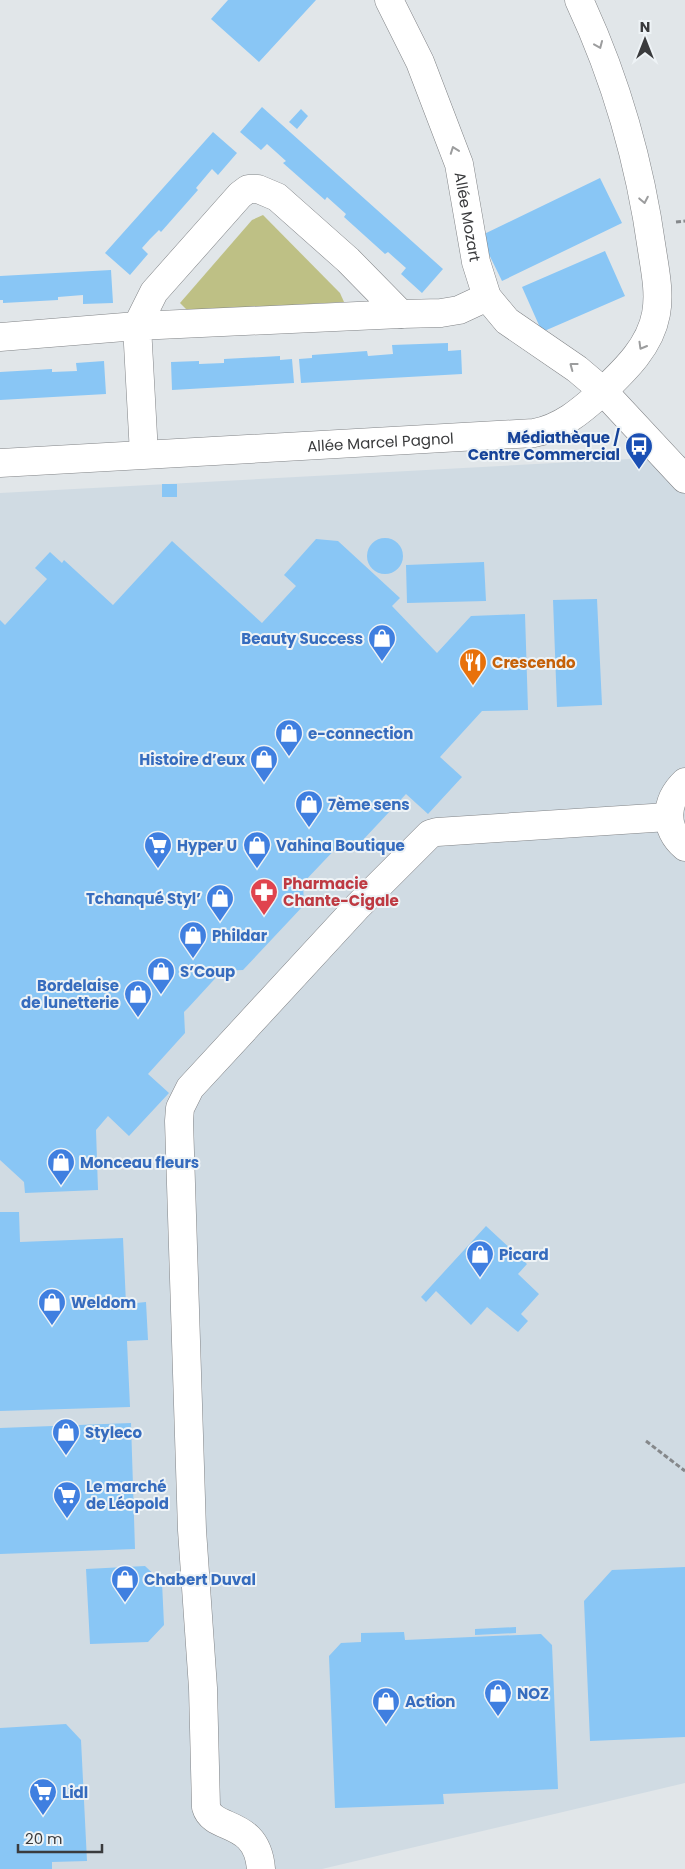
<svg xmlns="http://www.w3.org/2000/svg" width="685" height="1869" viewBox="0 0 685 1869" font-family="Poppins,sans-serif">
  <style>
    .built { fill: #d0dbe3 }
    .green { fill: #bec085 }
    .building { fill: #89c6f5 }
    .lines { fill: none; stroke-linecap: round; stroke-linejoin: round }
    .minor-casing { stroke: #808386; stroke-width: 29 }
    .path { stroke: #85888b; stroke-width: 3; stroke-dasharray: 5 2.5; stroke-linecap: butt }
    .minor { stroke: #fff; stroke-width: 28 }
    .oneway { stroke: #9c9d9e }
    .labels { text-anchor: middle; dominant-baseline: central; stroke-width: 4; stroke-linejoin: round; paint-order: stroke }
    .street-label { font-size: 15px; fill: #3a3b3d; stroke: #eef3f6 }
    .transit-label { font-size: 15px; font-weight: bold; fill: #164399; stroke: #eef3f6; text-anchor: end }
    .shop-label { font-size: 15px; font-weight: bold; fill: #366cbe; stroke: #eef3f6; text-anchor: start }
    .food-label { font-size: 15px; font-weight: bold; fill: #c56008; stroke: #eef3f6; text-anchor: start }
    .health-label { font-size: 15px; font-weight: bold; fill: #be3a42; stroke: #eef3f6; text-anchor: start }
  </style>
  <rect width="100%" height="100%" fill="#e1e6e9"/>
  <path class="built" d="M 685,456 L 685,1783 L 322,1869 L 0,1869 L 0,493 Z"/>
  <path class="green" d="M 263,215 L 340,293 L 344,302 L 188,311 L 180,303 L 252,220 Z"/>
  <path class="building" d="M 228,0 L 316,0 L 259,62 L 211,19 Z
    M 262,107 L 443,269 L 422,293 L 401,274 L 406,268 L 388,252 L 385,254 L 344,217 L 346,214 L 327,197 L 325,200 L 283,163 L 286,161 L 276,152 L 267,144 L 261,150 L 240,132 Z
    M 301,109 L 308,116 L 297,129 L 289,122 Z
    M 213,132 L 237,153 L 218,175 L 212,169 L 196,188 L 198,190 L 161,232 L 159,230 L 150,239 L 142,248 L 148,254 L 130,275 L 105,253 Z
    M 600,178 L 622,223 L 502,281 L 480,236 Z
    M 605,251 L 625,296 L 542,332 L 522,287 Z
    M 111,270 L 113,303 L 83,304 L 83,295 L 58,297 L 58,300 L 3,303 L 3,300 L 0,300 L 0,276 Z
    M 448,343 L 448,351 L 461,350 L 462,374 L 301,383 L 299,359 L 312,358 L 312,355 L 367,351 L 368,356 L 393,354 L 392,345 Z
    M 280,356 L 280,360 L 292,359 L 294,383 L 172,390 L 171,362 L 199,361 L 199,364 L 224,363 L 224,359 Z
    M 104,361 L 106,394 L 0,400 L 0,372 L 52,369 L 52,372 L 77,371 L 76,363 Z
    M 162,484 L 177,484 L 177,497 L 162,497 Z
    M367 556a18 18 0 1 1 36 0a18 18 0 1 1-36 0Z
    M 316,539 L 338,541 L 400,598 L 392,606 L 437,653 L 471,616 L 525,614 L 528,710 L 482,711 L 440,757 L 462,777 L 428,814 L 406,794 L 362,841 L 341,843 L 303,883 L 304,905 L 243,970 L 222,971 L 188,1008 L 184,1012 L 185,1033 L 148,1074 L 169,1093 L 129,1136 L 108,1116 L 96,1130 L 98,1190 L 25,1193 L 24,1182 L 0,1160 L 0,620 L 5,625 L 47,579 L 35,568 L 50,552 L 62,563 L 64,560 L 113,605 L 172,541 L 262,623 L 296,586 L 284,575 Z
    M 484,562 L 486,601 L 407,603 L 406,565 Z
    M 597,599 L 602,705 L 557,707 L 553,600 Z
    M 0,1212 L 19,1212 L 20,1242 L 123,1238 L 126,1304 L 146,1302 L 148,1340 L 127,1341 L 130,1407 L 0,1411 Z
    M 486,1226 L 527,1264 L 518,1274 L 539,1294 L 521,1314 L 528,1321 L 518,1332 L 487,1307 L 471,1325 L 436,1291 L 426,1302 L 421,1297 Z
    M 131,1423 L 135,1549 L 0,1554 L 0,1428 Z
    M 145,1566 L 162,1582 L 164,1625 L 148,1642 L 90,1644 L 86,1569 Z
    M 685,1567 L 685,1737 L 590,1741 L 584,1601 L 612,1570 Z
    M 516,1627 L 516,1633 L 475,1635 L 475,1629 Z
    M 404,1632 L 405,1640 L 541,1634 L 552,1645 L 558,1789 L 443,1794 L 444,1804 L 335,1808 L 329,1656 L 341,1643 L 361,1642 L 361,1633 Z
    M 66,1724 L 81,1740 L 87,1861 L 52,1862 L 52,1869 L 0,1869 L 0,1728 Z"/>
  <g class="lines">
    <g class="minor-casing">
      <g id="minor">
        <path id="s1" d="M 389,0 L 420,62 L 459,164 L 476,262 L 487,297 L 507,321 L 577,369 L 603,391 L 685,479"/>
        <path d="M 401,314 L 441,313 L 459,310 L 487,297"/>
        <path d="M 0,337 L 137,326 L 401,314 L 348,260 L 277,197 L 258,189 L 248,189 L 240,195 L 154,292 L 137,326 L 144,454"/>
        <path id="s2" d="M 0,463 L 534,433 C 561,428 581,411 601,393 C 624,371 650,347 656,314 C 660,293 655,270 652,250 C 640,163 616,79 579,0"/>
        <path d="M 685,782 C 665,801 663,828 685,847"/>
        <path d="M 261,1869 C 257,1818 213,1832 206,1807 L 203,1688 L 192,1530 L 179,1121 L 180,1108 L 190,1088 L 358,906 L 430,834 L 437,832 L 668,817"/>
      </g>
    </g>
    <path class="path" d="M 676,222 L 685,221
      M 646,1441 L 685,1471"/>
    <use href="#minor" class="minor"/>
  </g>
  <defs><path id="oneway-chevron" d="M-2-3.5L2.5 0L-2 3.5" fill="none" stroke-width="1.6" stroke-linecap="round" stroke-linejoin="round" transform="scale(1.25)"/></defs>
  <g class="oneway">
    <use href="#oneway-chevron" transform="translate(599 45) rotate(67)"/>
    <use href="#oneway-chevron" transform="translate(454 150) rotate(-110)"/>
    <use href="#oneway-chevron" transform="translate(644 200) rotate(79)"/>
    <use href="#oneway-chevron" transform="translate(642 346) rotate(120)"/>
    <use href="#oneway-chevron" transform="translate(573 366) rotate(-143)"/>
  </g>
  <defs>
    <g id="bus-pin" transform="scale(1.4375)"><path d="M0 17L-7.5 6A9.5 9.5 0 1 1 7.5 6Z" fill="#1a4fb4" stroke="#eef3f6"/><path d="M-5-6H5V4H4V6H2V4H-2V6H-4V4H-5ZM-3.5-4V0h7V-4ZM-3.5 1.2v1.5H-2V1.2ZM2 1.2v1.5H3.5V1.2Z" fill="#fff"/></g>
    <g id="shop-pin" transform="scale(1.4375)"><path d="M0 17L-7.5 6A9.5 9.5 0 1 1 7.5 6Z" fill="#3f7fe0" stroke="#eef3f6"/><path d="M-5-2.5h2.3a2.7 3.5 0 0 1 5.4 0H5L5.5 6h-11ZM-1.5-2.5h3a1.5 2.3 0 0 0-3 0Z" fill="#fff"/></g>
    <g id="restaurant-pin" transform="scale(1.4375)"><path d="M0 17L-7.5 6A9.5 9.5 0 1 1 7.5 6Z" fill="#e8710a" stroke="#eef3f6"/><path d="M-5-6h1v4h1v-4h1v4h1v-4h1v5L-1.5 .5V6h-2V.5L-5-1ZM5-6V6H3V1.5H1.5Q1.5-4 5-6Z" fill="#fff"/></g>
    <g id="supermarket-pin" transform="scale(1.4375)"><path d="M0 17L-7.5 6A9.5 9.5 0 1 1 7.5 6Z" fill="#3f7fe0" stroke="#eef3f6"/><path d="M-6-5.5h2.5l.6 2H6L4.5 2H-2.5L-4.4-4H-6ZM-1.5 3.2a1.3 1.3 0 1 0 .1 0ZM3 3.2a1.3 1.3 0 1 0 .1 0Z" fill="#fff"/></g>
    <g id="pharmacy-pin" transform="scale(1.4375)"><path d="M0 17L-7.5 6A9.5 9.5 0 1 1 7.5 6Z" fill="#e0444e" stroke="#eef3f6"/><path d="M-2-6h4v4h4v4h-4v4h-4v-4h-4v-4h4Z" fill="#fff"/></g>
  </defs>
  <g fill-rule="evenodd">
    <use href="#bus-pin" x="639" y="446"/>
    <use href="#shop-pin" x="382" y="638"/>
    <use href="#restaurant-pin" x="473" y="662"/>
    <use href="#shop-pin" x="289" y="733"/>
    <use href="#shop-pin" x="264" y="759"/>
    <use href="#shop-pin" x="309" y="804"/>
    <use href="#supermarket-pin" x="158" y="845"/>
    <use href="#shop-pin" x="257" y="845"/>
    <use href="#pharmacy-pin" x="264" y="892"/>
    <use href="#shop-pin" x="220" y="898"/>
    <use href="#shop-pin" x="193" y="935"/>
    <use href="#shop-pin" x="161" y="971"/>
    <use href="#shop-pin" x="138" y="994"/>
    <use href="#shop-pin" x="61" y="1162"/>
    <use href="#shop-pin" x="480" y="1254"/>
    <use href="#shop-pin" x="52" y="1302"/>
    <use href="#shop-pin" x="66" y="1432"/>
    <use href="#supermarket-pin" x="67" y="1495"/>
    <use href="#shop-pin" x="125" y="1579"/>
    <use href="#shop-pin" x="498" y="1693"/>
    <use href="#shop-pin" x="386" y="1701"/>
    <use href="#supermarket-pin" x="43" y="1792"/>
  </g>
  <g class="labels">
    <g class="street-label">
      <text stroke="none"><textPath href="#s1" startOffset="232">Allée Mozart</textPath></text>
      <text stroke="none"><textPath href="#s2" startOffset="381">Allée Marcel Pagnol</textPath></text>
    </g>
    <g class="transit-label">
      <text x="620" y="437">Médiathèque /<tspan x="620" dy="17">Centre Commercial</tspan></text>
    </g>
    <g class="shop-label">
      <text x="363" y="638" text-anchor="end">Beauty Success</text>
      <text x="308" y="733">e-connection</text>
      <text x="245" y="759" text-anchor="end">Histoire d’eux</text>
      <text x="328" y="804">7ème sens</text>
      <text x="177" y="845">Hyper U</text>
      <text x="276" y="845">Vahina Boutique</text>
      <text x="201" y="898" text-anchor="end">Tchanqué Styl’</text>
      <text x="212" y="935">Phildar</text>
      <text x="180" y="971">S’Coup</text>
      <text x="119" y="985" text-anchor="end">Bordelaise<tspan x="119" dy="17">de lunetterie</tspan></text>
      <text x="80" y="1162">Monceau fleurs</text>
      <text x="499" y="1254">Picard</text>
      <text x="71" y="1302">Weldom</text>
      <text x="85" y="1432">Styleco</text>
      <text x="86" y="1486">Le marché<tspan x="86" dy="17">de Léopold</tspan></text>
      <text x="144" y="1579">Chabert Duval</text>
      <text x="517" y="1693">NOZ</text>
      <text x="405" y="1701">Action</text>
      <text x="62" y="1792">Lidl</text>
    </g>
    <g class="food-label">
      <text x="492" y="662">Crescendo</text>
    </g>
    <g class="health-label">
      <text x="283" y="883">Pharmacie<tspan x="283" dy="17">Chante-Cigale</tspan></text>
    </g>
  </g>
  <g transform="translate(645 40)" stroke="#eef3f6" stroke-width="4" paint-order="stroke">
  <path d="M0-4L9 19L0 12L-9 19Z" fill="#3a3b3d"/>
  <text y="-8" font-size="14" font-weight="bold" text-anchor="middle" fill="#3a3b3d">N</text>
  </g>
  <path d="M18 1844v8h84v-8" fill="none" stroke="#3a3b3d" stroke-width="2.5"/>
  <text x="25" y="1844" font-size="15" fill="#3a3b3d" stroke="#eef3f6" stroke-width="4" paint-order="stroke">20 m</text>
</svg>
